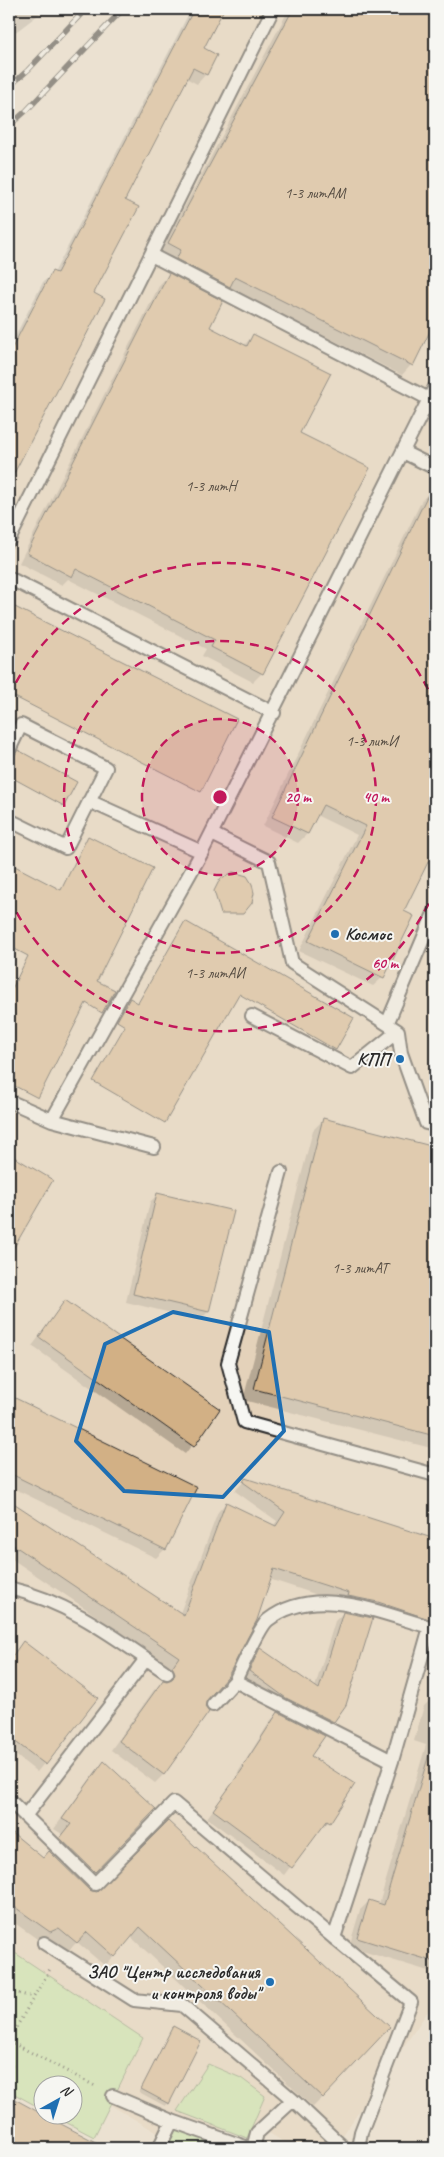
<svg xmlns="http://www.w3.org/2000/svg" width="444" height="2157" viewBox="0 0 444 2157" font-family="Caveat,sans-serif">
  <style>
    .built { fill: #e4d2ba }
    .green { fill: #c0e7a2; stroke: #768966 }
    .shadow { fill: #0003 }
    .building { fill: #d2b085; stroke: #2b2b2b }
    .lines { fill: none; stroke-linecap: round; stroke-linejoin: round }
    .service-casing { stroke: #2b2b2b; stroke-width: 16 }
    .path { stroke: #2b2b2b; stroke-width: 3; stroke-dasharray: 1 4; stroke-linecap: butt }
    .service { stroke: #f6f6f2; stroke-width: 12 }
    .rail-casing { stroke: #2b2b2b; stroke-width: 5.5 }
    .rail { stroke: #f6f6f2; stroke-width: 4; stroke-dasharray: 11; stroke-linecap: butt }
    .marked { fill: none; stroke: #1f6fb2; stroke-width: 4; stroke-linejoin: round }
    .ring { fill: none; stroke: #c2185b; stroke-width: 2.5; stroke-dasharray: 9 6 }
    .poi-dot { fill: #1f6fb2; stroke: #f6f6f2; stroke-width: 2 }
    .labels { text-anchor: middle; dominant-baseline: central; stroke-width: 4; stroke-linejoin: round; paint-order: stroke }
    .number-label { font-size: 15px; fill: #554c42 }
    .poi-label { font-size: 18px; font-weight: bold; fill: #2b2b2b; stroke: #f6f6f2; text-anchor: end }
    .centre { fill: #c2185b; stroke: #f6f6f2; stroke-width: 2.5 }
    .ring-label { font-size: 15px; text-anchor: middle; font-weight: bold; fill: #c2185b; stroke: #f6f6f2; stroke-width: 4; stroke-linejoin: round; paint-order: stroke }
  </style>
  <rect width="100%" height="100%" fill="#ebe1d1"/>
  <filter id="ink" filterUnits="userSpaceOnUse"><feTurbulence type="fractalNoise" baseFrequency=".02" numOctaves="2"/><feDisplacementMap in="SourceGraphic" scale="10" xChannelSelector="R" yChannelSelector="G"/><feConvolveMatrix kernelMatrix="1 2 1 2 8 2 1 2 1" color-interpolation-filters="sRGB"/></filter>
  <g filter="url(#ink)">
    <path class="built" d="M 194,9 L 435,9 L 435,2001 L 334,2148 L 294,2148 L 232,2111 L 210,2148 L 183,2148 L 9,2045 L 9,354 L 52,271 L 57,273 Z"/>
    <path class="green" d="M 9,1949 L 143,2038 L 94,2137 L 52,2115 L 72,2114 L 72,2084 L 42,2084 L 42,2109 L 9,2091 L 9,2075 L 13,2064 L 9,2062 Z
      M 208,2064 L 241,2078 L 265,2096 L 247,2138 L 177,2111 Z
      M 173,2126 L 234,2148 L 163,2148 Z"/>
    <path class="shadow" d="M 9,9 L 46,9 L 9,37 Z
      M 191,9 L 223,9 L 202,48 L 206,74 L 197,84 L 186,78 L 123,201 L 92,293 L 104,299 L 9,481 L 9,348 L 43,282 L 54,273 Z
      M 289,9 L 435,9 L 435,318 L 411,365 L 402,375 L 228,287 L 220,295 L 160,253 Z
      M 169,275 L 209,327 L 244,345 L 253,336 L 299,434 L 262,673 L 253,682 L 202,656 L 206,649 L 68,579 L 62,585 L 19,563 L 160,284 Z
      M 431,491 L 435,493 L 435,845 L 403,912 L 383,977 L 373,986 L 299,951 L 357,835 L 316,815 L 307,834 L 298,843 L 263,826 L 422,500 Z
      M 324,1119 L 435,1148 L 435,1449 L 243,1400 L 313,1130 Z
      M 9,1156 L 51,1180 L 9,1254 Z
      M 158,1194 L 208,1312 L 200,1320 L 126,1302 L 150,1202 Z
      M 66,1301 L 219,1410 L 185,1454 L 32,1346 Z
      M 9,1337 L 13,1339 L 9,1348 Z
      M 9,1397 L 195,1488 L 165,1549 L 156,1558 L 9,1486 Z
      M 246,1479 L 435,1540 L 435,1633 L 269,1579 L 206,1699 L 164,1774 L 155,1783 L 111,1750 L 154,1690 L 163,1681 L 166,1682 L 164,1677 L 171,1666 L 9,1557 L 9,1501 L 180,1613 L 218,1512 L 226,1503 L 273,1526 L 277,1521 L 235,1491 Z
      M 343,1613 L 345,1704 L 325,1729 L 242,1679 L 252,1657 L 260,1650 L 315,1687 L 335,1621 Z
      M 23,1643 L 96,1699 L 37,1772 L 9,1750 L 9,1660 Z
      M 433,1697 L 435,1697 L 435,1973 L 349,1947 L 360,1910 L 369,1901 L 379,1904 L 426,1745 L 414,1741 L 424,1706 Z
      M 278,1713 L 309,1756 L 329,1822 L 320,1828 L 284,1875 L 207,1818 L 238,1775 L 237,1774 L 271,1720 Z
      M 104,1763 L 155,1810 L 85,1881 L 51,1848 L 62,1834 L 54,1829 L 95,1772 Z
      M 168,1822 L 323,2097 L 313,2107 L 131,1937 L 105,1966 L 77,1942 L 67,1952 L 48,1937 L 40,1941 L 9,1919 L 9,1831 L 43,1859 L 92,1893 L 101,1891 Z
      M 173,2028 L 168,2103 L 165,2106 L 139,2092 Z
      M 9,2097 L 104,2148 L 9,2148 Z"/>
    <path class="building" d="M 194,9 L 224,9 L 204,48 L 217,55 L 207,75 L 193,68 L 125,200 L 139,207 L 94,293 L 105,299 L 9,483 L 9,354 L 52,271 L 57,273 Z
      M 293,9 L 435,9 L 435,321 L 413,366 L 235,277 L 230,287 L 176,259 L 181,250 L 168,243 Z
      M 169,273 L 223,301 L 210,327 L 247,346 L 253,334 L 331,373 L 300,433 L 370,468 L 263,674 L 211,647 L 215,640 L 76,569 L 72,577 L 27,553 Z
      M 435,480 L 435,848 L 404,911 L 414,916 L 384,978 L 308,941 L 366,826 L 323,805 L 308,834 L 272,817 Z
      M 9,604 L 237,719 L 201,792 L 9,694 Z
      M 18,750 L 77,782 L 64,806 L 9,776 L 9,758 L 14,756 Z
      M 88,836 L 153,868 L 97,981 L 115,990 L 102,1013 L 86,1003 L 38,1098 L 9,1083 L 9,995 L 28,956 L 9,946 L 9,863 L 61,890 Z
      M 233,872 L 247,876 L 252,884 L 254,893 L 252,903 L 243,914 L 221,914 L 214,891 L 220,879 Z
      M 185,921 L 354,1018 L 336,1050 L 239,994 L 165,1123 L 93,1081 L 125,1026 L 117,1021 L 130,998 L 138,1003 Z
      M 323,1118 L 435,1147 L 435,1436 L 254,1389 Z
      M 9,1154 L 53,1180 L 9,1256 Z
      M 157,1193 L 234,1211 L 209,1312 L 133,1294 Z
      M 65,1300 L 220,1409 L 194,1447 L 39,1337 Z
      M 9,1395 L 197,1487 L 166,1550 L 9,1473 Z
      M 245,1478 L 435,1539 L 435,1621 L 378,1602 L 348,1596 L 349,1593 L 274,1569 L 257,1620 L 228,1676 L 207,1700 L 205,1707 L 209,1712 L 164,1775 L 119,1741 L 163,1680 L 167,1681 L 173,1678 L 175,1673 L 172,1667 L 179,1657 L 9,1542 L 9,1500 L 184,1615 L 226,1502 L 276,1526 L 285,1512 L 243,1482 Z
      M 343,1612 L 373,1618 L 346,1705 L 334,1722 L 286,1698 L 249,1671 L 260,1648 L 319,1689 Z
      M 23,1641 L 98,1698 L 46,1765 L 9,1737 L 9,1661 Z
      M 278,1712 L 325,1736 L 311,1756 L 355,1784 L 330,1823 L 327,1821 L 292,1868 L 213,1810 L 244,1767 L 243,1766 Z
      M 430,1751 L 435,1752 L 435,1962 L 357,1938 L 369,1900 L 384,1905 Z
      M 104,1761 L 156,1809 L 95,1872 L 60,1838 L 71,1824 L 62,1819 Z
      M 168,1821 L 390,2027 L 323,2098 L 140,1927 L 115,1957 L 87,1932 L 77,1943 L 59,1928 L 50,1932 L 9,1903 L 9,1830 L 43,1858 L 49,1851 L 89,1890 L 97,1892 Z
      M 173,2026 L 201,2041 L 169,2104 L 141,2089 Z
      M 9,2096 L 42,2114 L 107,2148 L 9,2148 Z"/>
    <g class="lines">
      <g class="service-casing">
        <path id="service" d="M 151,255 L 429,399
          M 403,452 L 435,468
          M 9,540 L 273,9
          M 9,578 L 274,713
          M 9,750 L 21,725 L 106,768 L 66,848 L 9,820
          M 89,801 L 202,852
          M 212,834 L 269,862 L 292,963 L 398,1031 L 401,1053 L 426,1123 L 435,1125
          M 252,1016 L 352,1068 L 398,1031
          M 387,1024 L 435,911
          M 9,1101 L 52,1120 L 154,1147
          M 52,1120 L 202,852 L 435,387
          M 281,1172 L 228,1363 L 244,1422 L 435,1475
          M 9,1588 C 70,1602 117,1639 167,1673
          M 213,1705 L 235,1681 L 392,1761 L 430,1627 C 379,1613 316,1583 268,1620 C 260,1626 241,1669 235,1681
          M 9,1800 L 95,1884 L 174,1803 L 334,1938 L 392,1761
          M 25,1816 L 146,1659
          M 334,1938 L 411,2002 L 361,2132 L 358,2148
          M 44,1943 L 134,2000 L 182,2005 L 293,2100 L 344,2148
          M 113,2096 L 172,2121 L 248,2148
          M 159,2148 L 172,2121
          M 253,2148 L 257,2133 L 293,2100"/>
      </g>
      <path class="path" d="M 9,1994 L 17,1993 L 33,1997
        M 9,2040 L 50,1969
        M 9,2041 L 97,2087"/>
      <use href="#service" class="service"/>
      <g class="rail-casing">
        <path id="rail" d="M 9,87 L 28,70 L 86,9
          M 9,126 L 27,110 L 123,9"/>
      </g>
      <use href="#rail" class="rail"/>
    </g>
  </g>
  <path d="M0 0H444V2157H0ZM 173,1312 L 269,1332 L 284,1431 L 223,1497 L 124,1491 L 76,1441 L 105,1344 Z" fill="#ebe1d1" fill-opacity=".55" fill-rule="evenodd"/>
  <path class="marked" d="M 173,1312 L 269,1332 L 284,1431 L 223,1497 L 124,1491 L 76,1441 L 105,1344 Z"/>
  <circle cx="220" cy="797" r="78" fill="#c2185b" fill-opacity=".12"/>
  <g class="ring">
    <circle cx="220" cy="797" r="78"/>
    <circle cx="220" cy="797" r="156"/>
    <path d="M435 890A234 234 0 0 1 9 898M9 696A234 234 0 0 1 435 704"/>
  </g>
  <g class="poi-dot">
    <circle cx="335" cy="934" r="5"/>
    <circle cx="400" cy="1059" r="5"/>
    <circle cx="270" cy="1982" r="5"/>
  </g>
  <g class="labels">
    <g class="number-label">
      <text x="315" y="193">1-3 литАМ</text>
      <text x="211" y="486">1-3 литН</text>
      <text x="372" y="741">1-3 литИ</text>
      <text x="215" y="973">1-3 литАИ</text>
      <text x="360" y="1268">1-3 литАТ</text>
    </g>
    <g class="poi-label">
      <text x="345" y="934" text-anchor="start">Космос</text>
      <text x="390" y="1059">КПП</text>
      <text x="260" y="1972">ЗАО "Центр исследования<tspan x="260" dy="21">и контроля воды"</tspan></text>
    </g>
  </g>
  <circle cx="220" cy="797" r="8" class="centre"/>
  <g class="ring-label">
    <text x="298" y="802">20 m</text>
    <text x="376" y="802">40 m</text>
    <text x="385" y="968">60 m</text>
  </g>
  <rect width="444" height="2157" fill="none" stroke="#f6f6f2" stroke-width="30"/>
  <rect x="15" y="15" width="414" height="2127" fill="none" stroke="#2b2b2b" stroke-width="2" filter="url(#ink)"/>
  <g transform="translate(58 2100) rotate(39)"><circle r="24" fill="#f6f6f2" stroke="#a5a5a2"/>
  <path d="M0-4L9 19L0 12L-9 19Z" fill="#1f6fb2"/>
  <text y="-8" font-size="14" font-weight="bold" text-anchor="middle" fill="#2b2b2b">N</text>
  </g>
</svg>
